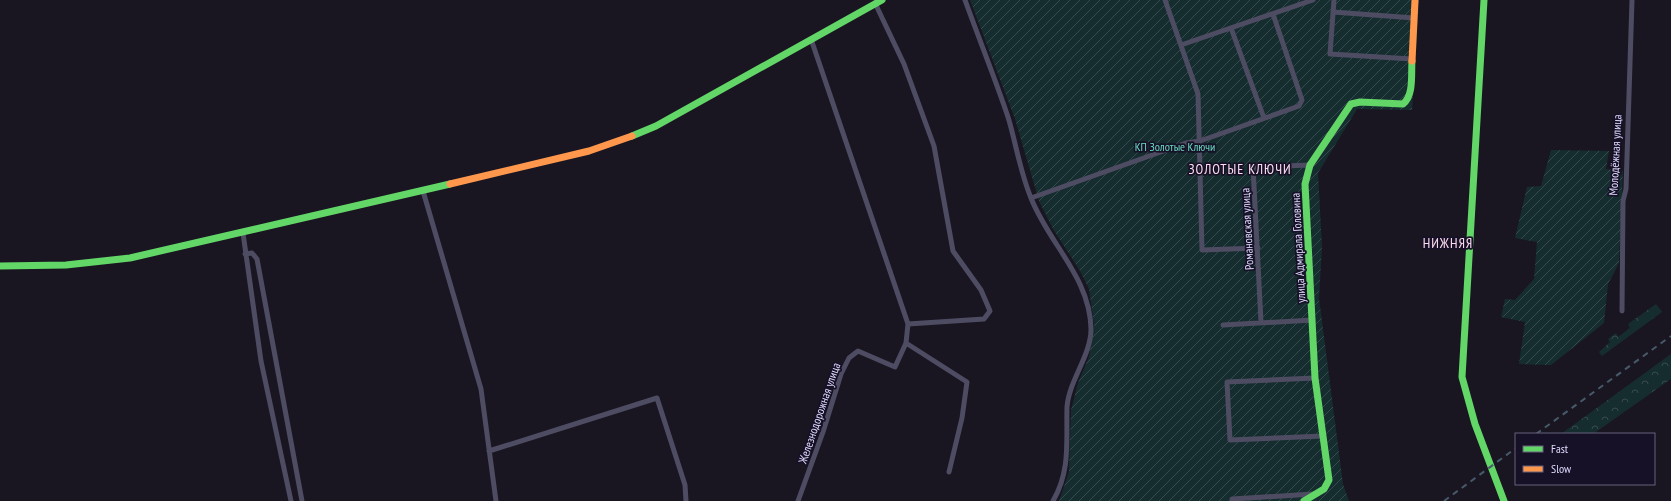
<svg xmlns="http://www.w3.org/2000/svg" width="1671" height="501" viewBox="0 0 1671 501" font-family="'PT Sans Narrow',sans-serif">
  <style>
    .forest { fill: url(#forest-crowns) }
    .garden { fill: url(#garden-furrows) }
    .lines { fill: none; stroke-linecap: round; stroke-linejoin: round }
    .street { stroke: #4e4c62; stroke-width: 5 }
    .fast { stroke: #63d668; stroke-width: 7 }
    .slow { stroke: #ff974d; stroke-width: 7 }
    .rail { stroke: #475a6a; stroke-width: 2; stroke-dasharray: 6 5; stroke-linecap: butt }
    .labels { text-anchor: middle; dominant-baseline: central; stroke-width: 3.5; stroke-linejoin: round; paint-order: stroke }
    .park-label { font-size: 12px; fill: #69d9c1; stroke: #161127 }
    .street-label { font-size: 12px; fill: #dfdafd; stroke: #161127 }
    .quarter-label { font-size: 14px; letter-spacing: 1px; fill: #fddcf0; stroke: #161127 }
  </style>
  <defs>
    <pattern id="forest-crowns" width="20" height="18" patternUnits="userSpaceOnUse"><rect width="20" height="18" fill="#162d2f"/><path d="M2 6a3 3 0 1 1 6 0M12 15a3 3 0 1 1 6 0" fill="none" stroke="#374b4e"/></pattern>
    <pattern id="garden-furrows" width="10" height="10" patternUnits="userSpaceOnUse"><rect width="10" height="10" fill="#162d2f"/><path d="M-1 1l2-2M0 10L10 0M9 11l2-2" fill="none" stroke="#374b4e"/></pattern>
  </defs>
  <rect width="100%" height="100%" fill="#191622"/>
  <path class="forest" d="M 1656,304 L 1662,312 L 1602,356 L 1599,352 L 1610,342 L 1608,339 L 1616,333 L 1618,337 L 1630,328 L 1628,324 Z
    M 1671,354 L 1671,379 L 1593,434 L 1561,434 Z"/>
  <path class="garden" d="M 970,0 L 1419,0 L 1412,110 L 1357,109 L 1318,173 L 1322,247 L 1319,298 L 1343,484 L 1349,501 L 1059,501 L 1069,472 L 1071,410 L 1078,383 L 1089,357 L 1094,325 L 1089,289 L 1080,271 L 1053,229 L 1039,201 L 1015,119 Z
    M 1551,150 L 1609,151 L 1606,169 L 1623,171 L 1619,263 L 1608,284 L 1604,323 L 1551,365 L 1519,364 L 1525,322 L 1501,317 L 1505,299 L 1515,300 L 1534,279 L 1537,242 L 1515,238 L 1527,187 L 1541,186 Z"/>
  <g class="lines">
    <path class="street" d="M 965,0 C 979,39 995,78 1008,117 C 1016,143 1020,172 1031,198 C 1049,244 1090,277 1091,329 C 1091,356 1069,380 1067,407 C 1066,440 1071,470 1053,501
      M 1165,0 L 1198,94 L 1202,250 L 1258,248
      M 1334,0 L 1330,54 L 1412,59
      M 875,3 L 904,64 L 934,146 L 953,251 L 981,290 L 990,311 L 984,319 L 908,324
      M 1333,12 L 1414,18
      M 1231,28 L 1264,118
      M 1181,45 L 1313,0
      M 423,191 L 481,389 L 496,501
      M 1031,198 L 1186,143 L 1200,141 L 1299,106 L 1302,100 L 1273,14
      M 243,233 L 261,361 L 291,501
      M 245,254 L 252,253 L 257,259 L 302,501
      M 1622,311 L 1623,201 L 1626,189 L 1632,0
      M 1261,322 L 1253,167 L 1310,165
      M 1223,325 L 1313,320
      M 906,343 L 967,382 L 962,418 L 949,472
      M 1315,378 L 1227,382 L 1230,440 L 1323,436
      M 489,451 L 657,398 L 685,485 L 686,501
      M 1232,499 L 1313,494
      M 798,501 L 823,432 L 841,374 L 849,358 L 858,351 L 895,367 L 906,343 L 908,324 L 811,39"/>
    <path class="fast" d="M 1484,0 L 1462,377 L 1475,424 L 1504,501
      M 632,136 L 656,126 L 882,0
      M 0,266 L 66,265 L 130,258 L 450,184
      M 1304,501 L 1324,489 L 1329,480 L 1315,378 L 1305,184 L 1310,165 L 1351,104 L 1360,102 L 1403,104 C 1414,95 1411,75 1412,61"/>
    <path class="slow" d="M 1412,61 L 1415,0
      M 450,184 L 589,151 L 632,136"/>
    <path class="rail" d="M 1536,434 L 1671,336
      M 1444,501 L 1516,448"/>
  </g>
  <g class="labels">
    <g class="park-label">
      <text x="1175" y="146">КП Золотые Ключи</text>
    </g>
    <g class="street-label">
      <text transform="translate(1615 155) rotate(-87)">Молодёжная улица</text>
      <text transform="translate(1247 229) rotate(-93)">Романовская улица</text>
      <text transform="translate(1298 248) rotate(-93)">улица Адмирала Головина</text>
      <text transform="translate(819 413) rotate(-71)">Железнодорожная улица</text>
    </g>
    <g class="quarter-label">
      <text x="1240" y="169">ЗОЛОТЫЕ КЛЮЧИ</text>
      <text x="1448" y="243">НИЖНЯЯ</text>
    </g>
  </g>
  <rect x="1515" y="433" width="140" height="52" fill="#161127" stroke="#66617d"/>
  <rect x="1523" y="446" width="20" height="6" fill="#63d668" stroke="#66617d"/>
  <text x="1551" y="453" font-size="12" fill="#dfdafd">Fast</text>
  <rect x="1523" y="466" width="20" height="6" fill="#ff974d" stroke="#66617d"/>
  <text x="1551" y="473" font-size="12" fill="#dfdafd">Slow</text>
</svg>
